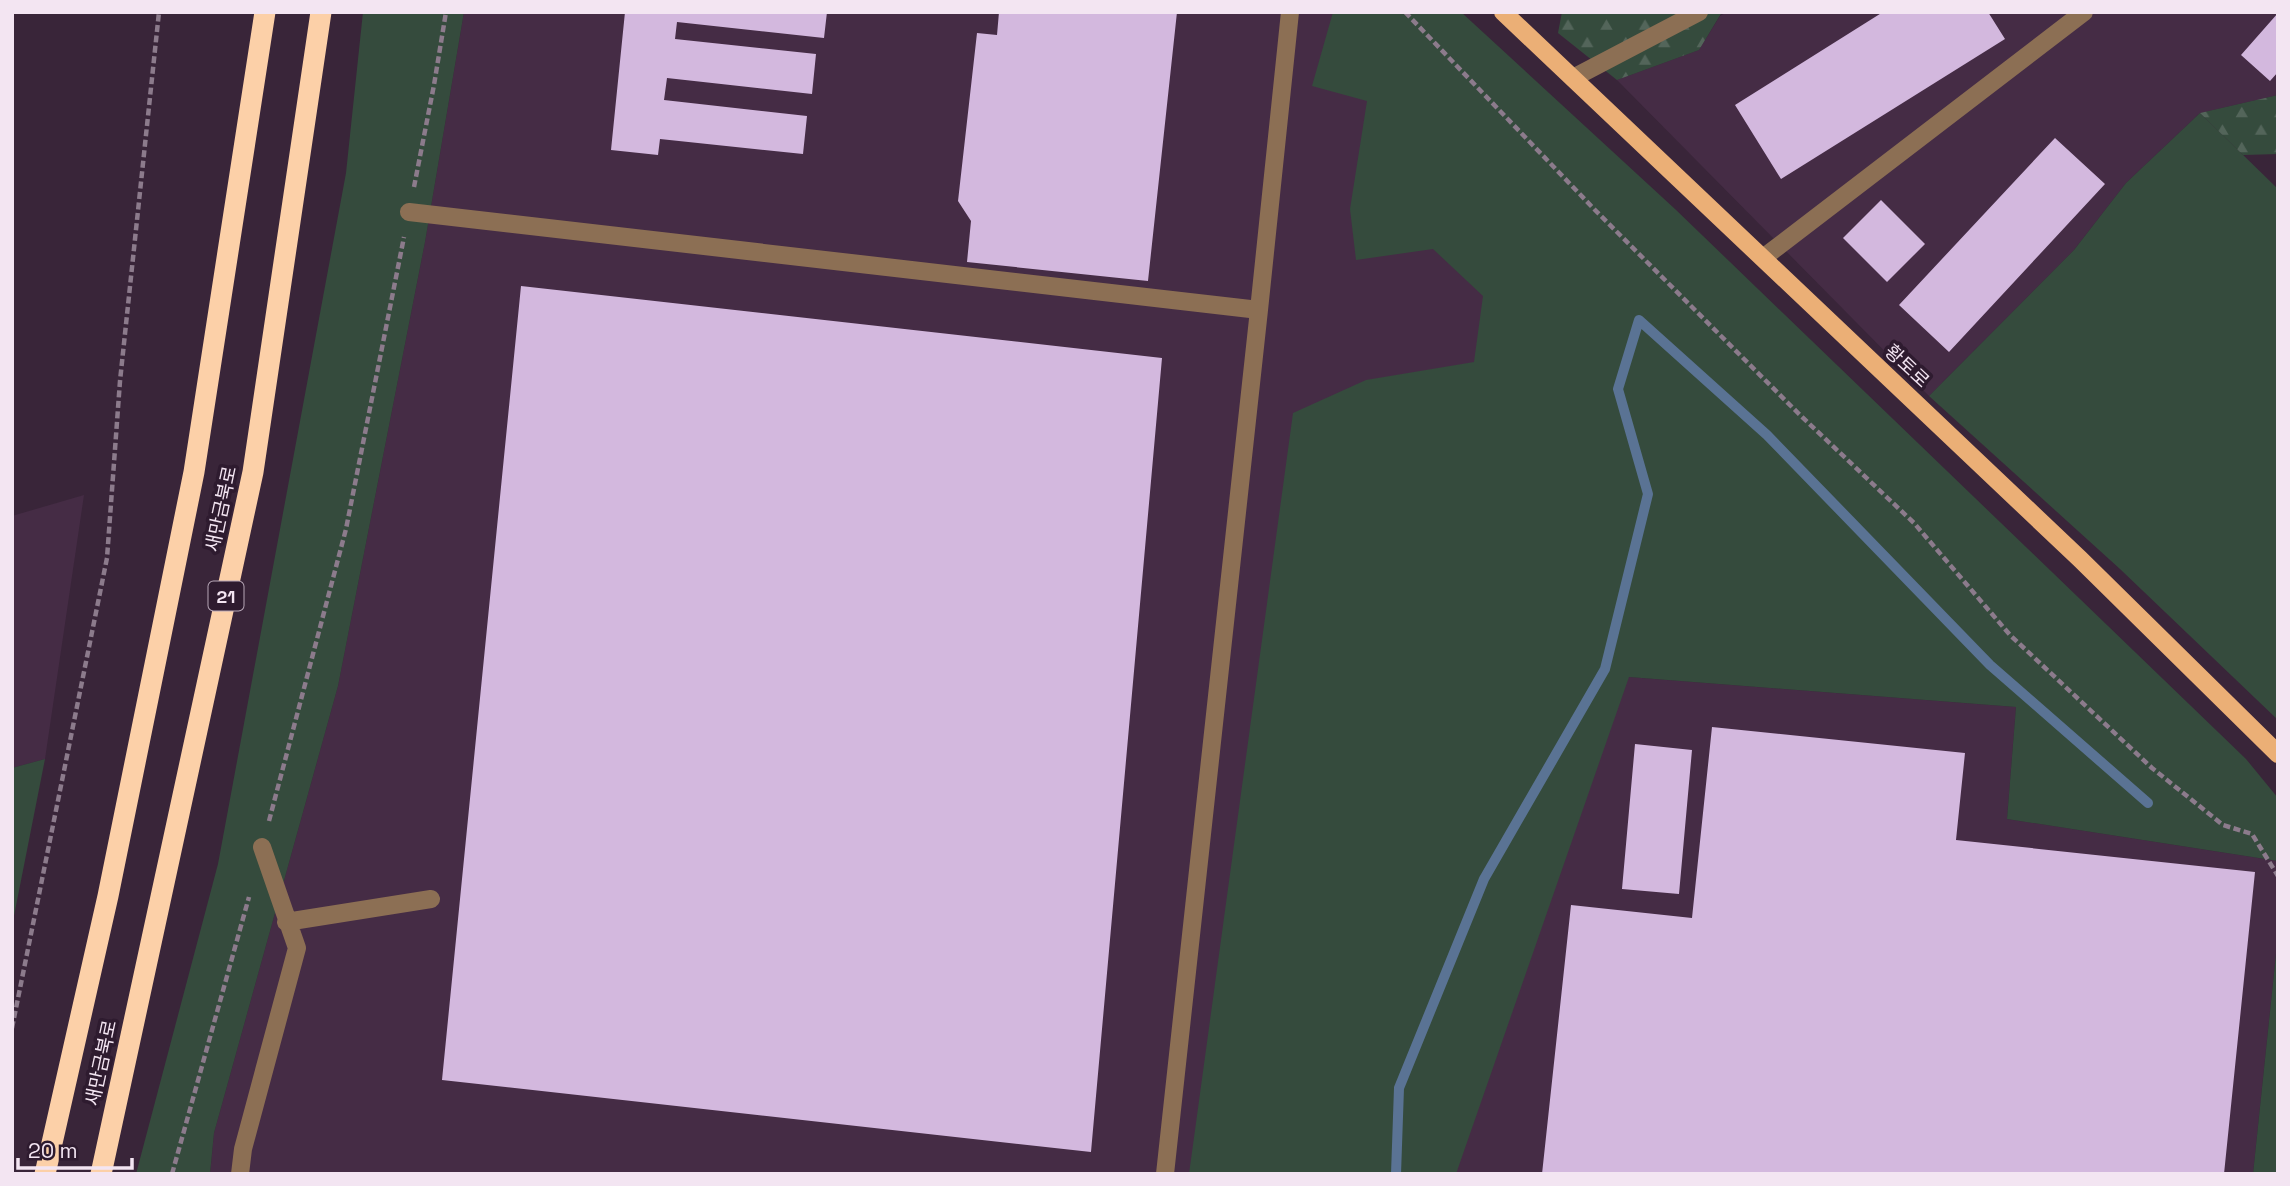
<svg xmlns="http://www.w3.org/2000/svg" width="2290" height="1186" viewBox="0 0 2290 1186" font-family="'Space Grotesk','Noto Sans KR',sans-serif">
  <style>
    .built { fill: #452c45 }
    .grass { fill: #354b3d }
    .forest { fill: url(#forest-firs) }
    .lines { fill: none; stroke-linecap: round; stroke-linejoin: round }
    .stream { stroke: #5a7394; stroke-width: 10 }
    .building { fill: #d3b8de }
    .path { stroke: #8c7b8c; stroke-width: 4.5; stroke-dasharray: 7 3.5; stroke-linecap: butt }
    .minor { stroke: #8c6f54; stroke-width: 18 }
    .major { stroke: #ebaf76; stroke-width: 18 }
    .highway { stroke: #fcd0a8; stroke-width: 21 }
    .labels { text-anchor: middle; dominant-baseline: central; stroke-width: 7; stroke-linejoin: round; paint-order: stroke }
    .shield { fill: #2e1b2f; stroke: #b8a8b8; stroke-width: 2 }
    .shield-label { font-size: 18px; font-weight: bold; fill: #f3e5f2 }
    .street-label { font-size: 19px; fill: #f3e5f2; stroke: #2e1b2f }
  </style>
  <defs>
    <pattern id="forest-firs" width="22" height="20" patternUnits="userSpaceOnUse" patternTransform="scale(1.75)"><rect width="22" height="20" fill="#354b3d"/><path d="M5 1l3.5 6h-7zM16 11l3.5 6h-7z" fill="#53655a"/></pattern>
  </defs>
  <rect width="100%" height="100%" fill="#392539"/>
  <path class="built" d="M 464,12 L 1461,12 L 1629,677 L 2016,707 L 2007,819 L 2278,861 L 2278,935 L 2253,1174 L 210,1174 L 214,1133 L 338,686 L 425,242 Z
    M 1727,12 L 2278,12 L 2278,95 L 2200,113 L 2126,183 L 2074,250 L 1929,396 L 1617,80 L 1699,50 L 1720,16 Z
    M 84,495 L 45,759 L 12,768 L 12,516 Z"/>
  <path class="grass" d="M 363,12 L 464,12 L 425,242 L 338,686 L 214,1133 L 210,1174 L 136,1174 L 218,864 L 346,173 Z
    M 1333,12 L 1461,12 L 1675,209 L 2246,759 L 2278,798 L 2278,861 L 2007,819 L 2016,707 L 1629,677 L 1456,1174 L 1189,1174 L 1293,413 L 1366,380 L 1474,362 L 1483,296 L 1433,249 L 1356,260 L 1350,209 L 1367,101 L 1312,86 Z
    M 2200,113 L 2278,189 L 2278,720 L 2120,569 L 1929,396 L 2074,250 L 2126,183 Z
    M 45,759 L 12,926 L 12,768 Z
    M 2278,935 L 2278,1174 L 2253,1174 Z"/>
  <path class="forest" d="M 1562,12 L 1722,12 L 1699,50 L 1617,80 L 1558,33 Z
    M 2278,95 L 2278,154 L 2243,155 L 2200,113 Z"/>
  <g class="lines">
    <path class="stream" d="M 1396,1174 L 1399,1088 L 1484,879 L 1605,669 L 1648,494 L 1618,389 L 1639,320 L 1767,435 L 1990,665 L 2148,803"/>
  </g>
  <path class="building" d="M 625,12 L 827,12 L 824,38 L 677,22 L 675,39 L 816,54 L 812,94 L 667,78 L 664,100 L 807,116 L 803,154 L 660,139 L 658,155 L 611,150 Z
    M 999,12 L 1177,12 L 1148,281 L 967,262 L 971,221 L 958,201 L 977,33 L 997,35 Z
    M 1883,12 L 1988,12 L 2005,39 L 1781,179 L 1735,105 Z
    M 2278,13 L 2278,72 L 2270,81 L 2241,55 Z
    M 2055,138 L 2105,184 L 1949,352 L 1899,305 Z
    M 1881,200 L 1925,244 L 1887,282 L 1843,238 Z
    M 521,286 L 1162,358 L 1091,1152 L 442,1080 Z
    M 1712,727 L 1965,753 L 1956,840 L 2255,872 L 2224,1174 L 1542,1174 L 1571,905 L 1692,918 Z
    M 1635,744 L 1692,750 L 1679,894 L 1622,889 Z"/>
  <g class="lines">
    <path class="path" d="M 1405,12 L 1596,211 L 1799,414 L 1914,523 L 2010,635 L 2152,768 L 2223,825 L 2252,834 L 2278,876
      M 414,187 L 434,85 L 446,12
      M 269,821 L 346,529 L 404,237
      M 12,1028 L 107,558 L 120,381 L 159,12
      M 172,1174 L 249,897"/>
    <path class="minor" d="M 1573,78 L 1699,12
      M 409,212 L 1259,310 L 1165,1174
      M 1763,258 L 2084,12
      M 1259,310 L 1290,12
      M 286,922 L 431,899
      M 240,1174 L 243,1149 L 297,948 L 262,847"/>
    <path class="major" d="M 1503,12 L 2080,559 L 2278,754"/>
    <path class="highway" d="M 45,1174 L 108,896 L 194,472 L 265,12
      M 101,1174 L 253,472 L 321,12"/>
  </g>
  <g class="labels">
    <rect class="shield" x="208.5" y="581.5" width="35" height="29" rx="5"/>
    <g class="shield-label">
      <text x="226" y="596">21</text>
    </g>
    <g class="street-label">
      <text transform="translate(1907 366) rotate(43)">황토로</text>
      <text transform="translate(221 509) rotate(-78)">새만금북로</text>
      <text transform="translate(101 1063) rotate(-78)">새만금북로</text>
    </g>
  </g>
  <rect width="2290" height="1186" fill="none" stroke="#f3e5f2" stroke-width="28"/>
  <path d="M18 1158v10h114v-10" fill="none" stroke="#f3e5f2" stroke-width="3.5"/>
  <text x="28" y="1158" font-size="21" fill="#f3e5f2" stroke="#2e1b2f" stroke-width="5" paint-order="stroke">20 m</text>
</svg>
